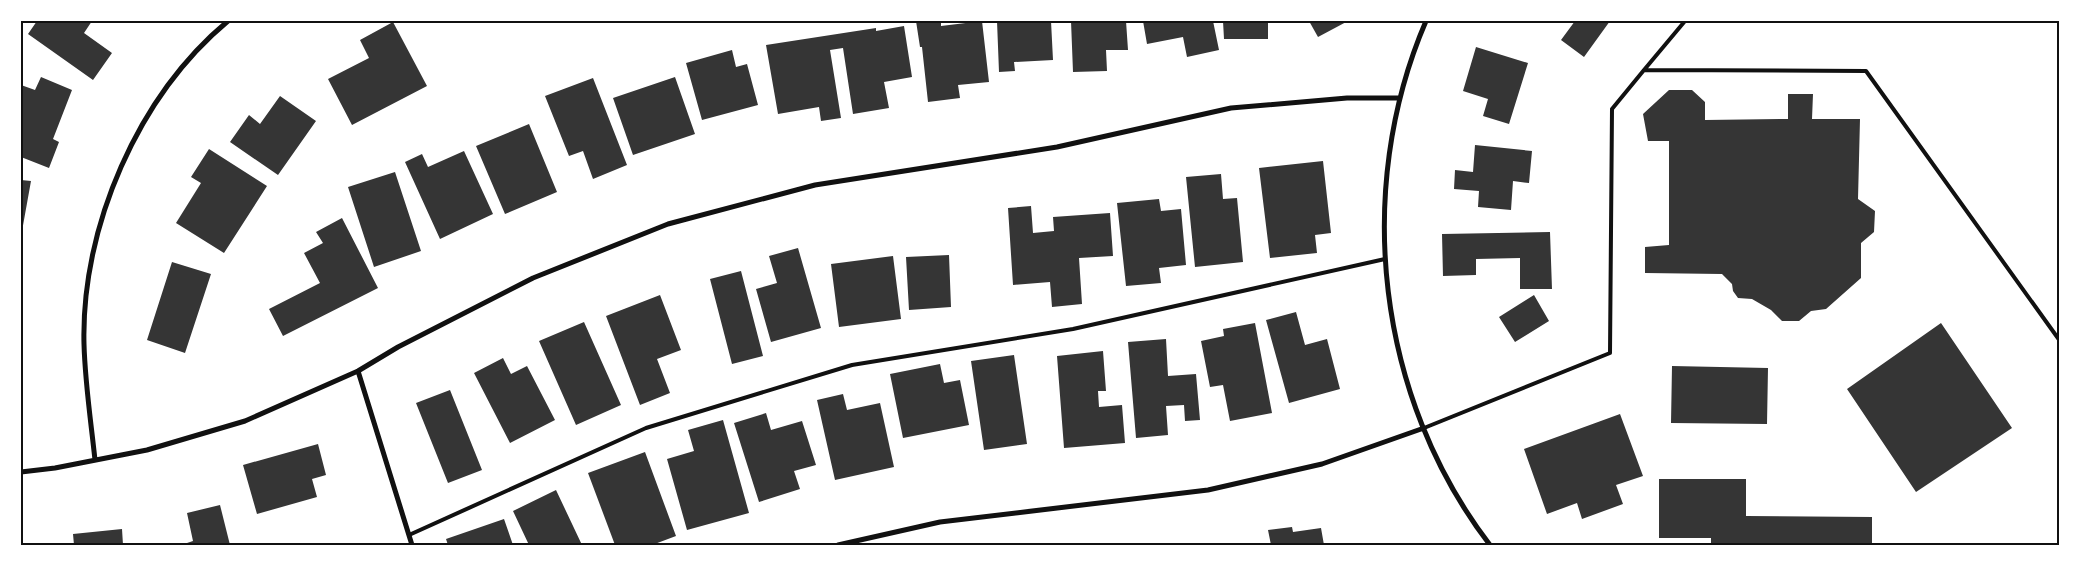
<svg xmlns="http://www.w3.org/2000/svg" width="2081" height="566" viewBox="0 0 2081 566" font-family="'Times New Roman',serif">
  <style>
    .building { fill: #353535 }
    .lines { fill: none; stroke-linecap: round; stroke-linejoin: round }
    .service { stroke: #111; stroke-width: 4 }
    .minor { stroke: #111; stroke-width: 5 }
    .neatline { fill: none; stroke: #111; stroke-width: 2 }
  </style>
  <rect width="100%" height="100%" fill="#fff"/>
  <path class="building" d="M 37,21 L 92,21 L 84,33 L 112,53 L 93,80 L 28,34 Z
    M 916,21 L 941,21 L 941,26 L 982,21 L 989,82 L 958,85 L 960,98 L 928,102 L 922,47 L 920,47 Z
    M 997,21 L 1051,21 L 1053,60 L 1014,62 L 1015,71 L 999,72 Z
    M 1071,21 L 1126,21 L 1128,50 L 1106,50 L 1107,71 L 1073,72 Z
    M 1143,21 L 1213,21 L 1219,50 L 1187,57 L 1183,37 L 1147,44 Z
    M 1223,21 L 1268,21 L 1268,39 L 1224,39 Z
    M 1309,21 L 1348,21 L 1318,37 Z
    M 1575,21 L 1610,21 L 1584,57 L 1561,40 Z
    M 393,22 L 427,86 L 352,125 L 328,79 L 369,58 L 360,40 Z
    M 904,26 L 912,77 L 884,82 L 889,108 L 853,114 L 843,48 L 830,50 L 841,118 L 821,121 L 819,107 L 778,114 L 766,45 L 876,28 L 876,31 Z
    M 1476,47 L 1528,63 L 1509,124 L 1483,116 L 1488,99 L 1463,91 Z
    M 732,50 L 736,67 L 747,64 L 758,105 L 702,120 L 686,63 Z
    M 41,77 L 72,90 L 53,139 L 59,142 L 49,168 L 21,157 L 21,85 L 35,90 Z
    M 675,77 L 695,134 L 633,155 L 613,98 Z
    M 593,78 L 627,165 L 593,179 L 583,151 L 569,156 L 545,96 Z
    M 1669,90 L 1692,90 L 1705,102 L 1705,120 L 1788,119 L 1788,94 L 1813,94 L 1812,119 L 1860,119 L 1858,199 L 1875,211 L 1874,232 L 1861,243 L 1861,278 L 1826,309 L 1811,311 L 1799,321 L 1782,321 L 1771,310 L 1752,299 L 1738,298 L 1733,291 L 1732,284 L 1722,274 L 1645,273 L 1645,247 L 1669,245 L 1669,141 L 1648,141 L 1643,114 Z
    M 280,96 L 316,121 L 278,175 L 230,142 L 249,115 L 260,124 Z
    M 529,124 L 557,192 L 505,214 L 476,146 Z
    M 1475,145 L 1532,151 L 1529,183 L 1513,181 L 1511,210 L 1478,207 L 1479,191 L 1454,189 L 1455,170 L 1473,172 Z
    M 209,149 L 267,186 L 224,253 L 176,223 L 201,183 L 191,177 Z
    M 464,151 L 493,214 L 440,239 L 405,162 L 422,154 L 428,167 Z
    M 1323,161 L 1331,233 L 1315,235 L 1317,253 L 1270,258 L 1259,168 Z
    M 395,172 L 421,251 L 374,267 L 348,187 Z
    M 1221,174 L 1223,199 L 1237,198 L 1243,262 L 1195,267 L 1186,177 Z
    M 21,180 L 31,181 L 22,231 L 21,231 Z
    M 1159,199 L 1161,211 L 1181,209 L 1186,265 L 1159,268 L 1161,283 L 1126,286 L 1117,203 Z
    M 1031,206 L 1033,233 L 1054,231 L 1053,217 L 1110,213 L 1113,256 L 1079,258 L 1082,304 L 1052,307 L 1050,282 L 1013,285 L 1008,208 Z
    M 342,218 L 378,288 L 283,336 L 269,309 L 320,283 L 304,253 L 323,243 L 316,232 Z
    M 1550,232 L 1552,289 L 1520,289 L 1520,258 L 1476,259 L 1476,275 L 1443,276 L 1442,234 Z
    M 798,248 L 821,328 L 771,342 L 756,289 L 777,283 L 769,256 Z
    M 949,255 L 951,307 L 909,310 L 906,257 Z
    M 893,256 L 901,319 L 839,327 L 831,264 Z
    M 172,262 L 211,274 L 185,353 L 147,340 Z
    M 741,271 L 763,356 L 732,364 L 710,279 Z
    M 660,295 L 681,350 L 657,359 L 670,393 L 640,405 L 606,316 Z
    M 1534,295 L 1549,321 L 1515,342 L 1499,317 Z
    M 1296,312 L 1305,345 L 1327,339 L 1340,389 L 1289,403 L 1266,320 Z
    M 584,322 L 621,405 L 576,425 L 539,341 Z
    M 1255,323 L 1272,413 L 1230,421 L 1223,385 L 1210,387 L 1201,341 L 1224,336 L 1223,329 Z
    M 1941,323 L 2012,428 L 1916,492 L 1847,389 Z
    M 1166,339 L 1168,376 L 1196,374 L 1200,420 L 1185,421 L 1184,405 L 1166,406 L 1168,435 L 1136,438 L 1128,342 Z
    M 1103,351 L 1106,391 L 1098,391 L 1099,407 L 1122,405 L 1125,443 L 1064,448 L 1057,356 Z
    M 1014,355 L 1027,444 L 984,450 L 971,361 Z
    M 503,358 L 511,374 L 527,366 L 555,420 L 510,443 L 474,373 Z
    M 940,364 L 944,383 L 960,380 L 969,425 L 903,438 L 890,374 Z
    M 1672,366 L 1768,368 L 1767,424 L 1671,423 Z
    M 450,390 L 482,470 L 448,483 L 416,403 Z
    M 843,394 L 847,410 L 880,403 L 894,467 L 835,480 L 817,400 Z
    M 766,413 L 771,430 L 802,421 L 816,465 L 794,471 L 800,489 L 759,502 L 734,423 Z
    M 1620,414 L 1643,476 L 1616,485 L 1623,504 L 1582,519 L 1577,503 L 1547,514 L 1524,449 Z
    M 723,420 L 749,513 L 687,530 L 667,459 L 694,451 L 688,430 Z
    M 318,444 L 326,475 L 312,479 L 317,497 L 257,514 L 243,465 Z
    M 645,452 L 676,536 L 652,545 L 615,545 L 588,473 Z
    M 1659,479 L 1746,479 L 1746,516 L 1872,517 L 1872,545 L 1711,545 L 1711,538 L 1659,538 Z
    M 556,490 L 582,545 L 529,545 L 513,511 Z
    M 220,505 L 230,545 L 181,545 L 193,541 L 187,513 Z
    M 504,519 L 513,545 L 448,545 L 446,539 Z
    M 1292,527 L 1293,532 L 1321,528 L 1324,545 L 1271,545 L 1268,530 Z
    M 122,529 L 123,545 L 74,545 L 73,534 Z"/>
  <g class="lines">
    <path class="service" d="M 1644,70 L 1685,21
      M 1424,428 L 1610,353 L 1612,109 L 1644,70 L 1866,71 L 2060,341
      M 409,535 L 646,428 L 852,365 L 1073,329 L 1385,259"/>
    <path class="minor" d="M 1426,21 C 1353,191 1377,398 1490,545
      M 358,371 L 412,545
      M 95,460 C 91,422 85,383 84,344 C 81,227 138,96 228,21
      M 21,472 L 55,468 L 147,450 L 245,421 L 358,371 L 398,347 L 533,278 L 668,224 L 815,185 L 1057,147 L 1231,108 L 1347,98 L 1399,98
      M 838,545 L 940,522 L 1208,490 L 1322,464 L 1424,428"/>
  </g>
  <rect width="2081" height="566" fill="none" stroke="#ffffff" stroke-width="45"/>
  <rect x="22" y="22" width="2036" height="522" class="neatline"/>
</svg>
